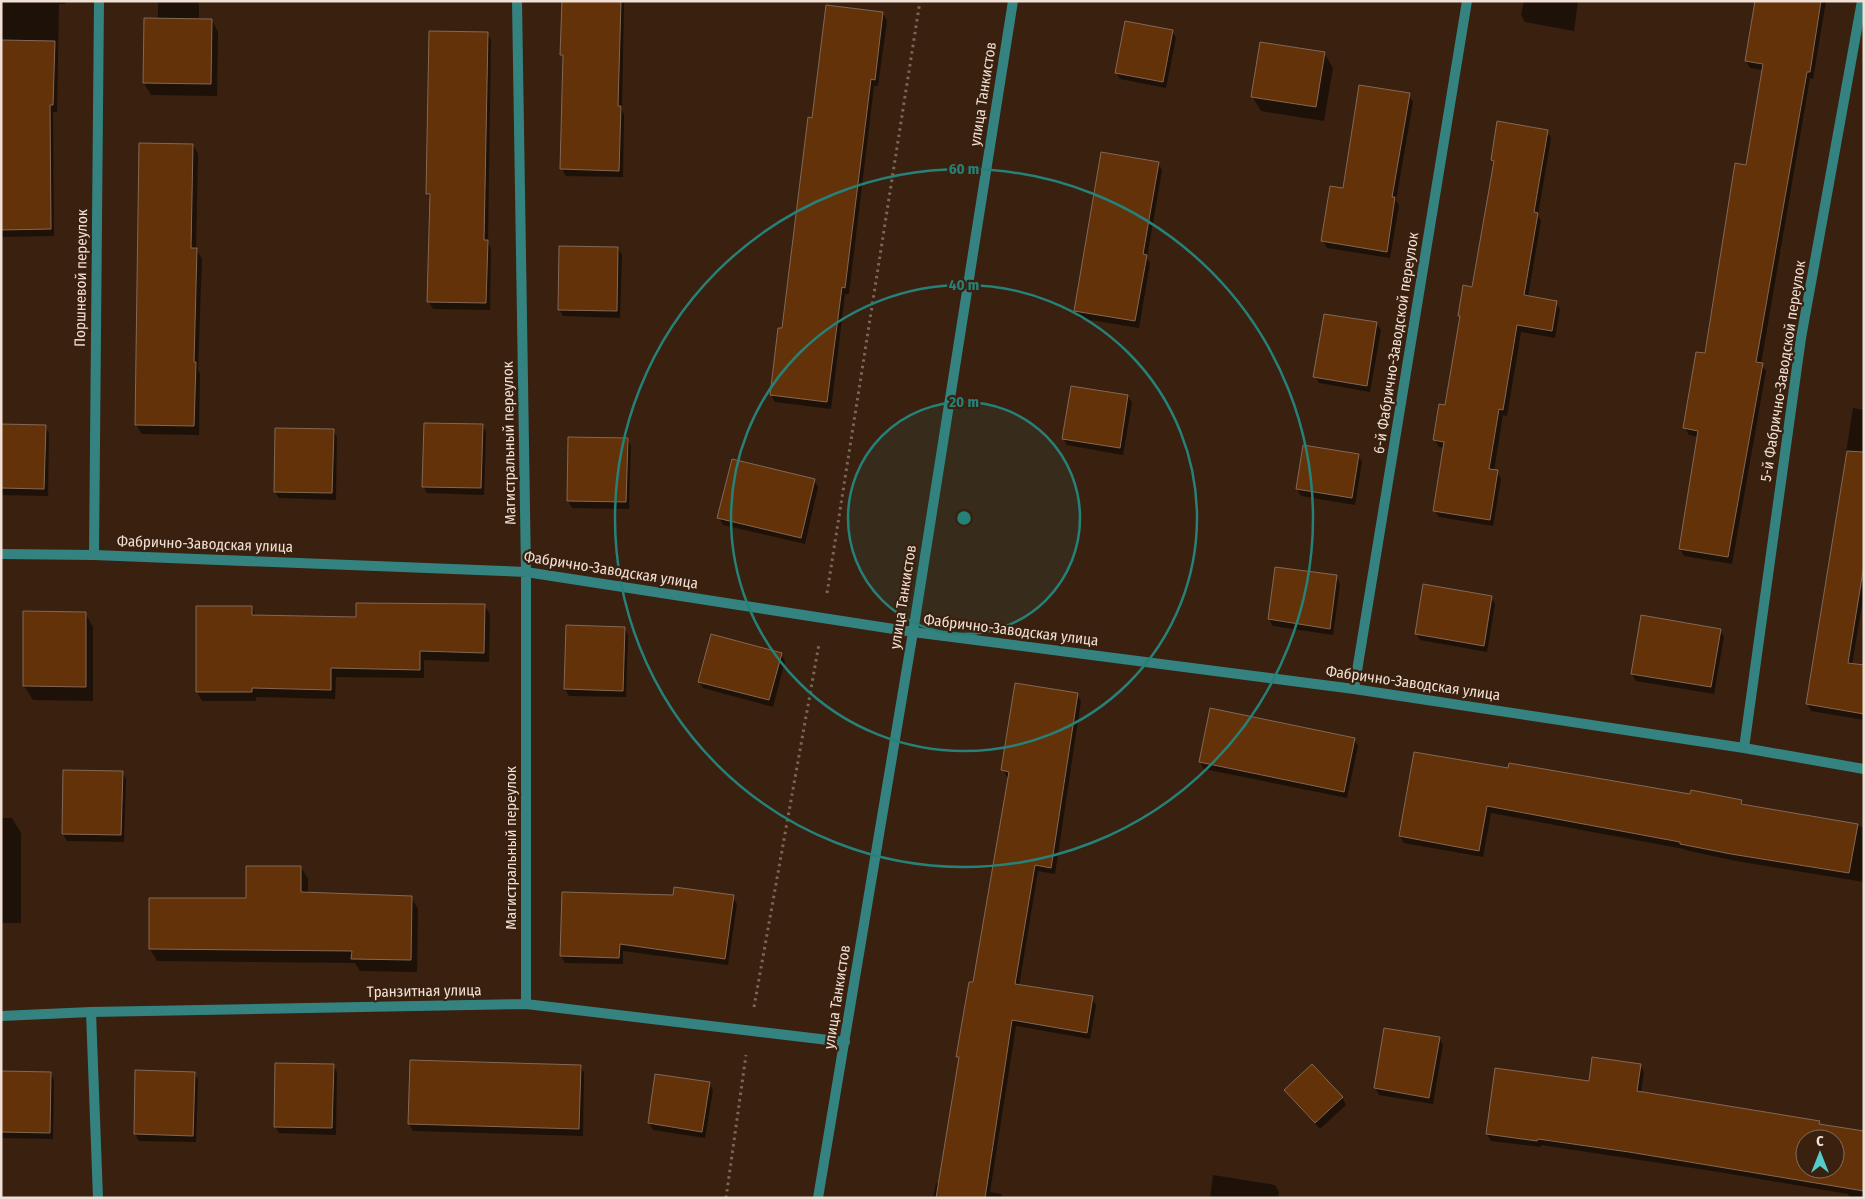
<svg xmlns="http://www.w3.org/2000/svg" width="1865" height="1199" viewBox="0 0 1865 1199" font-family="'Fira Sans Condensed',sans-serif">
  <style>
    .shadow { fill: #0007; fill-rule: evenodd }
    .building { fill: #643209; stroke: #846754; fill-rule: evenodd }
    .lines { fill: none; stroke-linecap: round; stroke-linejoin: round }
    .path { stroke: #7c6657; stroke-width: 3; stroke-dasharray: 2.5 4; stroke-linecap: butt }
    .minor { stroke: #348380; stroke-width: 10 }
    .tertiary { stroke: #348380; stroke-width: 10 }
    .ring { fill: none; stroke: #268178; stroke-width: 2.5 }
    .labels { text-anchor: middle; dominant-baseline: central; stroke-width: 4.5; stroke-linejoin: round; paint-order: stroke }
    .street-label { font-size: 15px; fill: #f1e0d5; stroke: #39200f }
    .centre { fill: #268178; stroke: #39200f; stroke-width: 2.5 }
    .ring-label { font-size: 15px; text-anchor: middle; font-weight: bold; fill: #268178; stroke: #39200f; stroke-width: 4.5; stroke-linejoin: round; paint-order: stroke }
  </style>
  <rect width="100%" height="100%" fill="#39200f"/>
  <path class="shadow" d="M 3,1 L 65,1 L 65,4 L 59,4 L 57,112 L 53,112 L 54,236 L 1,237 L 1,41 Z
    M 158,1 L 199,1 L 199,20 L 212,20 L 218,32 L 217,96 L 151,95 L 144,83 L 158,19 Z
    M 563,1 L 624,1 L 622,110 L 624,115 L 623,177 L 566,176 L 562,169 L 564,59 L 562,54 Z
    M 1524,1 L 1578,1 L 1574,31 L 1525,22 L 1521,15 Z
    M 1756,1 L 1826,1 L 1813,79 L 1810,78 L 1761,364 L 1766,371 L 1732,564 L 1684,556 L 1680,549 L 1699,437 L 1689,435 L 1685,428 L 1706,355 L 1747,166 L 1763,70 L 1750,68 L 1746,61 Z
    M 883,14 L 887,21 L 878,86 L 874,86 L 849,294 L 845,294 L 831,409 L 775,402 L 771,395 L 783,330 L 813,119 Z
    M 1172,31 L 1176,38 L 1166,88 L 1120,79 L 1116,72 Z
    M 487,33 L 491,40 L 488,242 L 491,248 L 490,310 L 433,309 L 429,302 L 431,200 L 427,194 Z
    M 1324,53 L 1333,68 L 1324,121 L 1261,111 L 1252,96 Z
    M 1409,95 L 1413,102 L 1396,201 L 1399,205 L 1390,258 L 1327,248 L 1323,241 L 1344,190 Z
    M 1547,131 L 1551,138 L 1538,215 L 1541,221 L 1528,297 L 1556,302 L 1560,309 L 1555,338 L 1521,332 L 1507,416 L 1503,415 L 1494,471 L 1497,472 L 1501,479 L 1493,526 L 1439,517 L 1435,510 L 1445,448 L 1439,447 L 1435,440 L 1446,406 L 1461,319 L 1459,315 L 1473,288 L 1494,164 L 1492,160 Z
    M 193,145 L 198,154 L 196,249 L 202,259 L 198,370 L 200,373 L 199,435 L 142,434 L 136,425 Z
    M 1158,163 L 1162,170 L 1147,258 L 1150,263 L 1139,328 L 1079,318 L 1075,311 Z
    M 618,248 L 622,255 L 620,318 L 563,316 L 559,309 Z
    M 1376,323 L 1381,330 L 1370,392 L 1319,383 L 1315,376 Z
    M 1128,396 L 1132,403 L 1123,455 L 1067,445 L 1063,438 Z
    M 1853,408 L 1864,410 L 1864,593 L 1852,665 L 1864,666 L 1864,720 L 1811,711 L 1807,704 L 1823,612 L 1821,609 L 1847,456 L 1846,453 Z
    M 1,425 L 45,426 L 49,433 L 48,496 L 1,495 Z
    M 482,425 L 486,432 L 484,495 L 427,493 L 423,486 Z
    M 333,430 L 337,437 L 336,500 L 279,498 L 275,492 Z
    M 627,439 L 631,446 L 629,509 L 572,508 L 568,501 Z
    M 1358,455 L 1362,462 L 1355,505 L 1301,496 L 1297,489 Z
    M 814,480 L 818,487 L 805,544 L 723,525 L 719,518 Z
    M 1276,568 L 1336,577 L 1340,584 L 1333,635 L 1273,626 L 1269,619 Z
    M 1491,597 L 1495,604 L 1487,652 L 1420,640 L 1416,633 Z
    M 484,605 L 490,614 L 489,662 L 424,660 L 424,678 L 336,677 L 335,699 L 256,697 L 256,701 L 202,701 L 197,692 L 251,607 L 256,616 L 357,619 Z
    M 85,613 L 93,627 L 93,701 L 33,700 L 24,686 Z
    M 567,627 L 624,628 L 628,635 L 626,697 L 569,696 L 565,689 Z
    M 1720,630 L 1724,637 L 1714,694 L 1636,681 L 1632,674 Z
    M 781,654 L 785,661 L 773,707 L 703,688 L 699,681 Z
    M 1077,694 L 1081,701 L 1055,874 L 1038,871 L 1019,986 L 1092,998 L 1096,1005 L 1090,1039 L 1016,1026 L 990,1192 L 1001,1194 L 1003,1198 L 933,1198 L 936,1183 L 939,1184 L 960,1060 L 958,1057 L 974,984 L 1009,778 L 1007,777 L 1003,770 Z
    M 1354,739 L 1358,746 L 1347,798 L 1204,769 L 1200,762 Z
    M 1415,754 L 1509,770 L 1741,801 L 1744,805 L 1864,827 L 1864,882 L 1736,861 L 1685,850 L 1684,849 L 1491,813 L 1483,857 L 1404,843 L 1400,836 Z
    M 122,772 L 126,779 L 124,842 L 67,841 L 63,834 Z
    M 1,818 L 12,818 L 21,833 L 21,923 L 1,923 Z
    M 301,867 L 308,879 L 308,894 L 411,897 L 418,909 L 417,972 L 360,971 L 355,963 L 157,961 L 150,949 L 247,899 Z
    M 733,897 L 737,904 L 728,965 L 623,951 L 623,964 L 565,963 L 561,956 Z
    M 1385,1029 L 1439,1038 L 1443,1045 L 1433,1104 L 1379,1095 L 1375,1088 Z
    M 333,1065 L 337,1072 L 336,1135 L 279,1133 L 275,1126 Z
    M 1640,1065 L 1644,1072 L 1641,1093 L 1819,1122 L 1821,1126 L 1864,1133 L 1864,1198 L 1850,1198 L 1848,1194 L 1719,1172 L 1541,1145 L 1541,1147 L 1491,1141 L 1487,1134 L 1590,1082 ZM 1805,1139 L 1835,1139 L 1835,1169 L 1805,1169 Z
    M 580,1066 L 584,1073 L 583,1136 L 413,1131 L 409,1124 Z
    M 1,1072 L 50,1073 L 54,1080 L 53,1139 L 1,1138 Z
    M 136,1072 L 194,1073 L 198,1080 L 196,1142 L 139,1141 L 135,1134 Z
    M 656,1075 L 709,1083 L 713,1090 L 705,1138 L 653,1130 L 649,1123 Z
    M 1286,1090 L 1342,1098 L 1346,1105 L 1320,1129 L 1290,1097 Z
    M 1213,1175 L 1275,1185 L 1279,1192 L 1278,1198 L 1210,1198 Z"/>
  <path class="building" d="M 562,1 L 621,1 L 618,106 L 621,106 L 619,171 L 560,169 L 563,55 L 560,55 Z
    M 1755,1 L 1821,1 L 1810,72 L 1807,72 L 1756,362 L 1763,363 L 1728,557 L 1679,549 L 1698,431 L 1683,428 L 1696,352 L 1705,353 L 1735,163 L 1746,165 L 1763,64 L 1745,61 Z
    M 826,5 L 883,12 L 875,80 L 871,79 L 845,288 L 842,287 L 827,402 L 770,395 L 778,328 L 782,328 L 808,117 L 812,118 Z
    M 144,18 L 212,19 L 211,84 L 143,83 Z
    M 1125,21 L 1173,30 L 1163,82 L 1115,73 Z
    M 429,31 L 488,32 L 484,240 L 488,240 L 486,303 L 427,302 L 430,194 L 426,194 Z
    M 1,40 L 55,41 L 53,105 L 50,105 L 51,229 L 1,230 Z
    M 1260,42 L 1325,52 L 1316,107 L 1251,97 Z
    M 1359,85 L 1410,93 L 1392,197 L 1395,197 L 1387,252 L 1321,241 L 1330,186 L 1343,188 Z
    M 1497,121 L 1548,130 L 1534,212 L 1538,213 L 1524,295 L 1557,301 L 1552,331 L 1517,325 L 1503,410 L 1499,409 L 1489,469 L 1498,470 L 1490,520 L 1433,511 L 1444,442 L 1433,440 L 1439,404 L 1445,405 L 1460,316 L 1458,316 L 1463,285 L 1472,287 L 1494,161 L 1491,160 Z
    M 139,143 L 193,144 L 191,248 L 197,248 L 194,362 L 196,362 L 194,426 L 135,425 Z
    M 1101,152 L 1159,162 L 1143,254 L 1147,255 L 1135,321 L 1074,311 Z
    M 559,246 L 618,247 L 617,311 L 558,310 Z
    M 1324,314 L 1377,322 L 1367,386 L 1313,377 Z
    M 1071,386 L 1128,395 L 1120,448 L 1062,439 Z
    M 424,423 L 483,424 L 481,488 L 422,487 Z
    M 1,424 L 46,425 L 44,489 L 1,488 Z
    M 275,428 L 334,429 L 332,493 L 274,492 Z
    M 568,437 L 628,438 L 626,502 L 567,501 Z
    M 1303,445 L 1359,454 L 1352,498 L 1296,489 Z
    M 1847,451 L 1864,452 L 1864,565 L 1848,663 L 1864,665 L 1864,714 L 1806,704 Z
    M 732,459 L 815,479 L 801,538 L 717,518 Z
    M 1275,567 L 1337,575 L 1330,629 L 1268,619 Z
    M 1423,584 L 1492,596 L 1484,646 L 1415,634 Z
    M 356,603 L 485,604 L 484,653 L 420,651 L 420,670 L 331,668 L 331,690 L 252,688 L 252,692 L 196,692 L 196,606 L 252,606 L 252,615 L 356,617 Z
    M 23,611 L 86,612 L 86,687 L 23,686 Z
    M 1641,615 L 1721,629 L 1711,687 L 1631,674 Z
    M 566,625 L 625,627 L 623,691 L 564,689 Z
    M 711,634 L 782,653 L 769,700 L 698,682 Z
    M 1015,683 L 1078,693 L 1051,868 L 1035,865 L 1015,984 L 1093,996 L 1087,1033 L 1012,1020 L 985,1198 L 936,1198 L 959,1057 L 956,1057 L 969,982 L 973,982 L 1009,772 L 1001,770 Z
    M 1210,708 L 1355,738 L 1344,792 L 1199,762 Z
    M 1414,752 L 1508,768 L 1509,763 L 1690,794 L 1691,790 L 1742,800 L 1741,804 L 1858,824 L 1849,873 L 1731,854 L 1680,844 L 1680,842 L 1487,806 L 1479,851 L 1399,836 Z
    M 63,770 L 123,771 L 121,835 L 62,834 Z
    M 246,866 L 301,866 L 301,892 L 412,896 L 411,960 L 351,959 L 352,951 L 149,949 L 149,898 L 246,898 Z
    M 674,887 L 734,895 L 725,959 L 620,944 L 619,958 L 560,956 L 562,892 L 673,895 Z
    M 1384,1028 L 1440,1037 L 1429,1098 L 1374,1088 Z
    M 1592,1057 L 1641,1064 L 1637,1091 L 1820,1121 L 1819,1124 L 1864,1131 L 1864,1191 L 1629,1152 L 1538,1139 L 1537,1141 L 1486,1134 L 1495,1068 L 1589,1081 ZM 1805,1139 L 1835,1139 L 1835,1169 L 1805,1169 Z
    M 410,1060 L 581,1065 L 579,1129 L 408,1124 Z
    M 275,1063 L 334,1064 L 332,1128 L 274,1127 Z
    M 1312,1064 L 1343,1097 L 1315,1123 L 1284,1090 Z
    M 135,1070 L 195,1072 L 193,1136 L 134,1134 Z
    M 1,1071 L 51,1072 L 50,1133 L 1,1132 Z
    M 655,1074 L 710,1082 L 702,1132 L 648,1123 Z"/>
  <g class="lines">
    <path class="path" d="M 827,593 L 920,1
      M 754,1007 L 819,644
      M 726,1198 L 746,1055"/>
    <path class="minor" d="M 517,1 L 526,572 L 526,1004
      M 1,554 L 94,555 L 526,572 L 913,632 L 1354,689 L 1744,748 L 1864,769
      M 94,555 L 99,1
      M 1354,689 L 1467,1
      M 1744,748 L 1801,338 L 1862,1
      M 91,1012 L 98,1198
      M 1,1016 L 91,1012 L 526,1004 L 845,1042"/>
    <path class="tertiary" d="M 818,1198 L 913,632 L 1013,1"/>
  </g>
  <circle cx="964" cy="518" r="116" fill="#268178" fill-opacity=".12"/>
  <g class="ring">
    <circle cx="964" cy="518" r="116"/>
    <circle cx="964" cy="518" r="233"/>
    <circle cx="964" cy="518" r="349"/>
  </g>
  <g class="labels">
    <g class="street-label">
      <text transform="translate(983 94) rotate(-81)">улица Танкистов</text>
      <text transform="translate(81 278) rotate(-89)">Поршневой переулок</text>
      <text transform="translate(1396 343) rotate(-81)">6-й Фабрично-Заводской переулок</text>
      <text transform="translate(1783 371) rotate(-81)">5-й Фабрично-Заводской переулок</text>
      <text transform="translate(509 443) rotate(-91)">Магистральный переулок</text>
      <text transform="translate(205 544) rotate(2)">Фабрично-Заводская улица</text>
      <text transform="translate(611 570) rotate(9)">Фабрично-Заводская улица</text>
      <text transform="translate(903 597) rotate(-81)">улица Танкистов</text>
      <text transform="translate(1011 630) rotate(7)">Фабрично-Заводская улица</text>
      <text transform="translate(1413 683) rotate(8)">Фабрично-Заводская улица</text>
      <text transform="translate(511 848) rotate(-90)">Магистральный переулок</text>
      <text transform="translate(424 991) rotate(-1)">Транзитная улица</text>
      <text transform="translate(837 997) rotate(-81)">улица Танкистов</text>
    </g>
  </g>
  <circle cx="964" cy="518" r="8" class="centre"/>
  <g class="ring-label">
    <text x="964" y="174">60 m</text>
    <text x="964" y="290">40 m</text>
    <text x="964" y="407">20 m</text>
  </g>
  <rect width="1865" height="1199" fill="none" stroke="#f1e0d5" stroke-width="5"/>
  <g transform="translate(1820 1154)"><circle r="24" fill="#39200f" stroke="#836d5e"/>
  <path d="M0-4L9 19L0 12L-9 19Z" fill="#53cdc9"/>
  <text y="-8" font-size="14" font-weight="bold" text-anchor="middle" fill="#f1e0d5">С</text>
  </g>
</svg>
